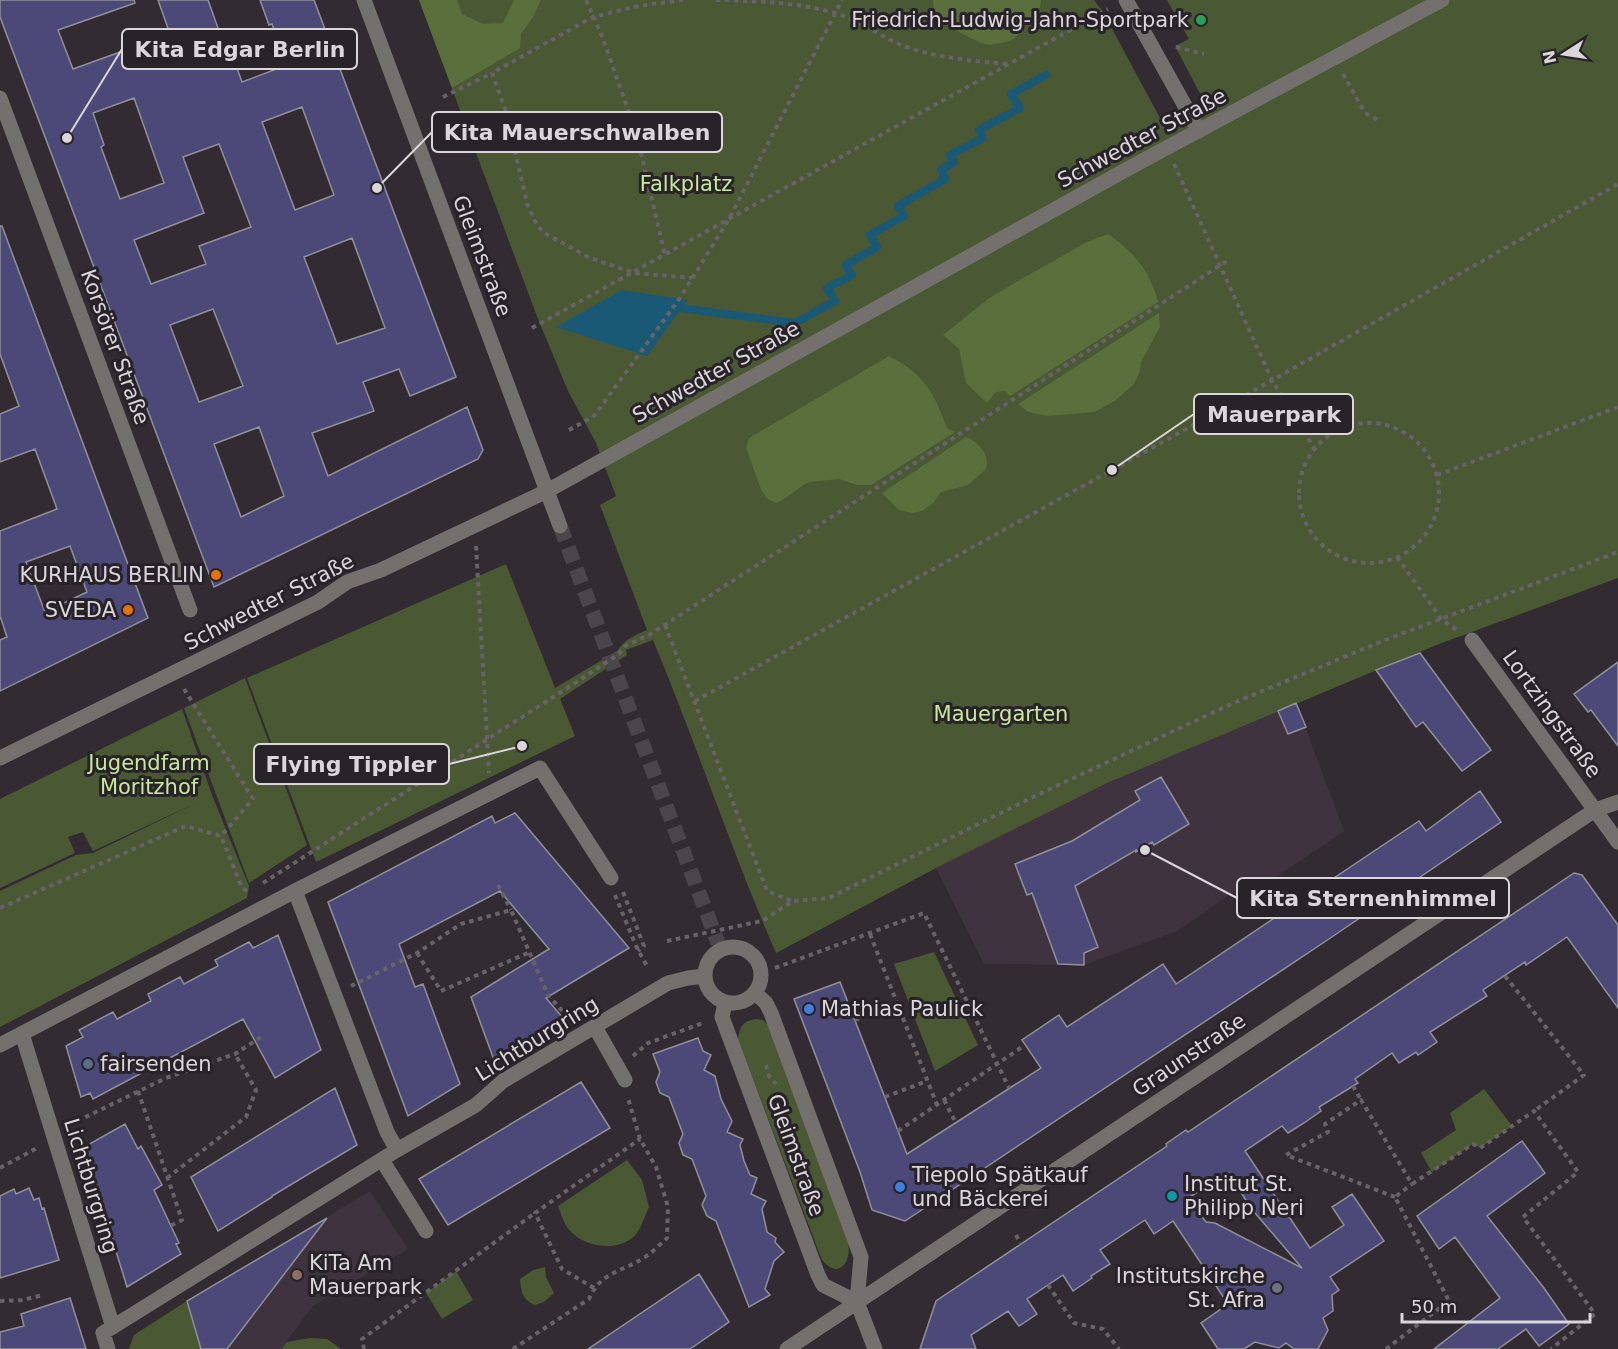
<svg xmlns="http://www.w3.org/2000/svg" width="1618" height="1349" viewBox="0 0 1618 1349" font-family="'DejaVu Sans',sans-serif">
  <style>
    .built { fill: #3e333e }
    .green { fill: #4a5833 }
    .forest { fill: #5b6f3c }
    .water { fill: #1a5976 }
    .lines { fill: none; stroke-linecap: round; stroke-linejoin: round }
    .stream { stroke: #1a5976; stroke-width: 8 }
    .building { fill: #4c4978; stroke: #90909a; stroke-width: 1.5; fill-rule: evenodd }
    .minor-tunnel { stroke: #4b464b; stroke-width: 15; stroke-dasharray: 15 8; stroke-linecap: butt }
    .path { stroke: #686368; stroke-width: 4; stroke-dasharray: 4.5 4.5; stroke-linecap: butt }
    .minor { stroke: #73706d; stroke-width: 15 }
    .leisure-dot { fill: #2e9e5b; stroke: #282329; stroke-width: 2 }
    .food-dot { fill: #e8710a; stroke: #282329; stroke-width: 2 }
    .shop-dot { fill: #3f7fe0; stroke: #282329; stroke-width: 2 }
    .service-dot { fill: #5c6f8a; stroke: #282329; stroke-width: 2 }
    .culture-dot { fill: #0f9aa8; stroke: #282329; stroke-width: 2 }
    .education-dot { fill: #8d6e63; stroke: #282329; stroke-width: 2 }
    .worship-dot { fill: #6b7280; stroke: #282329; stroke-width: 2 }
    .labels { text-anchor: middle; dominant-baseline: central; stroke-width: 6; stroke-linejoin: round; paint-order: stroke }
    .poi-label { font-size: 21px; fill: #dad6da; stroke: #282329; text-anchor: start }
    .street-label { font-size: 21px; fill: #dad6da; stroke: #282329 }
    .park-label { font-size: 21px; fill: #c8e899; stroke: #282329 }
    .leader { fill: none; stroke: #dad6da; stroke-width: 2 }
    .callout-dot { fill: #dad6da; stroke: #282329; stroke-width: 2 }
    .callout { fill: #282329; stroke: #dad6da; stroke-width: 2 }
    .callout-label { font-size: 22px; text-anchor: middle; font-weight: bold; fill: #dad6da }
  </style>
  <rect width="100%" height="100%" fill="#322c32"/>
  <path class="built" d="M 1296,703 L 1344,831 L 1245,898 L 1238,889 L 1177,931 L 1084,965 L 984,964 L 936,868 L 1102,785 Z
    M 370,1191 L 408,1249 L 313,1306 L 281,1349 L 201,1349 L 187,1301 Z"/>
  <path class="green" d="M 419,0 L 1094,0 L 1103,12 L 1168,133 L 1207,107 L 1175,46 L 1189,39 L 1167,0 L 1618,0 L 1618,578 L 1439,644 L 1107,783 L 936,868 L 776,953 C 731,850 696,743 653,640 L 626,650 L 627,655 L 560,699 L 575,736 L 316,862 L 247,678 L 506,564 L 555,688 L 617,651 C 624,640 635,635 647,630 L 600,505 L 616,496 L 596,443 L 568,391 L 538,319 Z
    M 245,678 L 307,845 L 249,883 L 184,708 Z
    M 182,709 L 212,795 L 249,886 L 247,898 L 0,1027 L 0,891 L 76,855 L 93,853 L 198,802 L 93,851 L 83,832 L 68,837 L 75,853 L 0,888 L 0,799 Z
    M 934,952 L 978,1045 L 935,1071 L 894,964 Z
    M 756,1019 L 763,1020 L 768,1025 L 848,1241 C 852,1261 840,1281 822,1260 L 738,1039 C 740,1026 743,1021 756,1019 Z
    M 1484,1089 L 1512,1126 L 1480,1148 L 1473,1144 L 1432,1172 L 1421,1153 L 1456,1130 L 1450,1113 Z
    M 627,1160 L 642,1180 L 649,1207 C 645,1215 642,1226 637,1233 C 621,1254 581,1248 567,1227 C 563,1221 561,1213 558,1206 Z
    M 545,1267 L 546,1277 L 554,1293 L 544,1302 L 535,1305 C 523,1300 521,1293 520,1279 L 533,1270 Z
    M 456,1271 L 473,1300 L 442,1319 L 426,1293 Z
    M 187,1301 L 201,1349 L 129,1349 L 134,1335 Z
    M 310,1338 L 327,1339 L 341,1349 L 281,1349 L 287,1342 Z"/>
  <path class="forest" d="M 419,0 L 457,0 L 462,14 L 483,24 L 503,23 L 514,0 L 541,0 L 533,17 L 521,34 L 520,48 L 452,88 Z
    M 933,0 L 1041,0 C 1041,13 1033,17 1024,26 C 1021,29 1019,34 1016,37 C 1012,41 1000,44 994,44 C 993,45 986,45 985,44 C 979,43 940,23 937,18 C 934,13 933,6 933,0 Z
    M 1108,234 C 1134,252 1150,271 1158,302 L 1010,396 L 1005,391 L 996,392 L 987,403 L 966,383 L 959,349 L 943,335 L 988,299 L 1016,282 L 1087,242 Z
    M 1159,313 L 1160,327 L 1141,362 L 1140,371 L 1134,384 L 1116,400 L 1095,412 L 1047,416 L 1028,412 L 1018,404 Z
    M 889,356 C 924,374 934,392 947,428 L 955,432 L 871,485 L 857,485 L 839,479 L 810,482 L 805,484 L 781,501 L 776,503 L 768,499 L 762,492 L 746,448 L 749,438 Z
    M 966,437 C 979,443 990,454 986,469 L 968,485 L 941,492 L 933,503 L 922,511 L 912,513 L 899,510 L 882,493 Z"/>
  <path class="water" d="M 622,290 L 687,300 L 647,356 L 556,327 Z"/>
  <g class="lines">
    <path class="stream" d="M 680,308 L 795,323 L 835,301 L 827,288 L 852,275 L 846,265 L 877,247 L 870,235 L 904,216 L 898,206 L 945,179 L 941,170 L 954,162 L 950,155 L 983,138 L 979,130 L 1020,108 L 1011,94 L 1046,75"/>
  </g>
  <path class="building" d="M 0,0 L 134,0 L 135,3 L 58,30 L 73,69 L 170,34 L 158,0 L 208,0 L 223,42 L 227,40 L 242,82 L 287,65 L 272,24 L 269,25 L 260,0 L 314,0 L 456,377 L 410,396 L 399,369 L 363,382 L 374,411 L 312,433 L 328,476 L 467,407 L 483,450 L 478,459 L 214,587 L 0,17 ZM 134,98 L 164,183 L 120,199 L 101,147 L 104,145 L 93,113 ZM 302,107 L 334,195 L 295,210 L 262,122 ZM 219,144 L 251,227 L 199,246 L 206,264 L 151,284 L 134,240 L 204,213 L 183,157 ZM 352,238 L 385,328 L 337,344 L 304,257 ZM 213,309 L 243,386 L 199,402 L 170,325 ZM 259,427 L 284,496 L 241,517 L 214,444 Z
    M 0,226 L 2,226 L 148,618 L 0,691 L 0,640 L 7,637 L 0,616 L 0,531 L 57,509 L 35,449 L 0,462 L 0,414 L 19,406 L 0,354 ZM 70,546 L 87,592 L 45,612 L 26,562 Z
    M 1420,653 L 1491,750 L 1462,771 L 1423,722 L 1416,727 L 1376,670 Z
    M 1618,662 L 1618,746 L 1591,710 L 1588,712 L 1574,694 Z
    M 1296,703 L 1306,727 L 1288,734 L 1278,711 Z
    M 1161,777 L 1189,824 L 1154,845 L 1152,842 L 1136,852 L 1136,850 L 1075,886 L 1098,947 L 1084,953 L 1084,965 L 1058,964 L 1032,893 L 1027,895 L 1015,864 L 1072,841 L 1140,800 L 1135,791 Z
    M 1480,791 L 1501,822 L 1323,943 L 905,1221 L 872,1210 L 860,1172 L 794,999 L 840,982 L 907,1154 L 1041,1068 L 1022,1040 L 1059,1015 L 1067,1027 L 1163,964 L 1176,984 L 1419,821 L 1426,831 Z
    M 515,813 L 629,948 L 546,998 L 563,1018 L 494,1060 L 471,997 L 549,949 L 500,891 L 399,944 L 415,987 L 423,984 L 460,1084 L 408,1116 L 328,902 L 492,816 L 495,823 Z
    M 1574,873 L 1582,875 L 1618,925 L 1618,1008 L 1567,937 L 1526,965 L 1525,962 L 1483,990 L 1487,996 L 1430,1032 L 1437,1042 L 1418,1055 L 1416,1052 L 1399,1063 L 1392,1053 L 1355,1079 L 1358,1083 L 1319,1107 L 1321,1111 L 1304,1123 L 1288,1133 L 1282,1126 L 1245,1151 L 1310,1248 L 1344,1225 L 1332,1207 L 1352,1194 L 1384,1241 L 1330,1277 L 1339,1290 L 1332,1295 L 1333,1311 L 1323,1318 L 1328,1330 L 1318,1349 L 1294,1349 L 1286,1343 L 1279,1348 L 1255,1342 L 1244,1349 L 1218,1349 L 1201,1323 L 1228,1304 L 1173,1221 L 1154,1234 L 1145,1220 L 1100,1250 L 1110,1264 L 1091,1276 L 1092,1278 L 1073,1291 L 1063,1275 L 1027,1299 L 1037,1314 L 1019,1326 L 1008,1311 L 971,1335 L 976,1349 L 920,1349 L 936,1301 L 1167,1146 L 1166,1144 L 1186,1130 L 1188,1132 ZM 1229,1173 L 1250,1207 L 1302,1268 L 1215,1223 L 1206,1222 L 1188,1198 Z
    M 278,935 L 321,1050 L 275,1078 L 243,1019 L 93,1099 L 90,1093 L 81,1097 L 66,1046 L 83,1037 L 79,1030 L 113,1012 L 117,1019 L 151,1001 L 148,994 L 180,977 L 184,984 L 218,966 L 215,960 L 249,942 L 253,948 Z
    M 698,1038 L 703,1051 L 711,1055 L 704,1070 L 715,1076 L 721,1099 L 732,1121 L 727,1132 L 743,1139 L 740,1145 L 744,1161 L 750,1175 L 757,1178 L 751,1194 L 766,1201 L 762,1209 L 767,1232 L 776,1238 L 775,1242 L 784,1252 L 774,1261 L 765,1289 L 770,1295 L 749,1307 L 716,1221 L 707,1216 L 702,1205 L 706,1196 L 692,1159 L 683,1155 L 679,1143 L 683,1134 L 669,1097 L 660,1093 L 656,1082 L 660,1072 L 653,1054 Z
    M 581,1082 L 610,1128 L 448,1225 L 419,1179 Z
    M 335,1088 L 357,1145 L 272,1196 L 272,1197 L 218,1231 L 191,1177 Z
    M 125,1124 L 138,1149 L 141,1146 L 162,1185 L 154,1190 L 179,1243 L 176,1244 L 181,1254 L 127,1287 L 84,1147 Z
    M 1522,1141 L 1545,1173 L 1487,1216 L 1544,1288 L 1569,1324 L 1539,1346 L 1526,1329 L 1498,1349 L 1434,1349 L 1500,1298 L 1455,1237 L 1439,1249 L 1417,1216 Z
    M 29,1188 L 34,1200 L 39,1198 L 42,1209 L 44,1208 L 59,1260 L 0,1278 L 0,1196 L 14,1189 L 16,1194 Z
    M 327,1218 L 227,1349 L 201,1349 L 187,1301 Z
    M 699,1274 L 729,1322 L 690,1349 L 588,1349 Z
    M 70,1298 L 86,1349 L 0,1349 L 0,1332 L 24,1326 L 21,1314 Z"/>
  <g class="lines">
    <path class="minor-tunnel" d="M 560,526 L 718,943"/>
    <path class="path" d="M 586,0 L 602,36 L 636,132 L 665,255
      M 683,0 L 638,6 L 593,17 L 492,73 L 505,109 L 528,207 L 538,227 L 548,235 L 588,257 L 634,273 L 692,278
      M 716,0 C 756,1 800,2 838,14 C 862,22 881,37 904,46 C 937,58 973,61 1008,64
      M 1176,47 L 1204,54
      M 1343,74 L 1365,113 L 1380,121
      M 443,97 L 492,73
      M 1174,164 L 1272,380 L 1314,448
      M 532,328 L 1108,9
      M1299 493a70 70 0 1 1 140 0a70 70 0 1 1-140 0Z
      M 569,430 L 594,416 L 680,298 L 729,219 L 842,0
      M 1437,475 L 1618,407
      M 476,546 L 489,773
      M 1397,557 L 1442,620 L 1457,630
      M 665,625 L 767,891 L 792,901
      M 184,689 L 253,799 L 221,836
      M 695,701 L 1195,424 L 1618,184
      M 263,883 L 569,687 L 619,654 L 625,646 L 649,635 L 1227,261
      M 498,885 L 511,910
      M 623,892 L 644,946 L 638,951
      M 615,895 L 636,946 L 648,968
      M 0,908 L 186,826 L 221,836 L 242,888 L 249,892
      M 870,934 L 937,1105
      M 667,941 L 762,921 L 793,901 L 829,898 L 1033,797 L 1231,704 L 1385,640 L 1618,552
      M 417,953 L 441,991 L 530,952
      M 775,968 L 924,913 L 1009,1088
      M 1505,976 L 1584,1075 L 1534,1111
      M 351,986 L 417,953 L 461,924 L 511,910 L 548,995 L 568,1017
      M 855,1020 L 897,1003
      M 633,1056 L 648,1043 L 703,1023
      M 766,1065 L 769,1076 L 776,1084
      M 1353,1086 L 1361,1100
      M 138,1091 L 182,1220 L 168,1227
      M 885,1097 L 927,1081
      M 944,1100 L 956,1123
      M 69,1125 L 166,1078 L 235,1054 L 264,1035
      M 898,1131 L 1025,1045
      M 0,1168 L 37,1148
      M 167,1178 L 246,1117 L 256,1090 L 235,1054
      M 1395,1197 L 1286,1155 L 1328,1132 L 1325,1124 L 1361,1100 L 1412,1184 L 1473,1144 L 1480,1148 L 1534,1111 L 1578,1172 L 1523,1217 L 1595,1314 L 1551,1349
      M 1016,1235 L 1021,1244
      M 1048,1285 L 1074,1323 L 1103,1329 L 1119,1349
      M 594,1288 L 562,1269 L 535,1213 L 640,1139
      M 0,1301 L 22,1300 L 43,1295
      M 364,1349 L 362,1339 L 535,1213
      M 513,1349 L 589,1299 C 601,1271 623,1272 645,1257 C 653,1252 660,1244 667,1238 L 668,1207 L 656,1167 L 640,1139 L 628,1098
      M 1386,1349 L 1449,1301 L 1395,1197 L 1412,1184"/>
    <path class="minor" d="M 364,0 L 560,526
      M 1126,0 L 1199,131
      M 0,98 L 190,610
      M 1472,640 L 1618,842
      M 0,758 L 318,602 L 347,582 L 381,570 L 547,491 L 1131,167 L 1442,0
      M 295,891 L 387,1132 L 397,1150
      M705 975a28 28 0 1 1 56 0a28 28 0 1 1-56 0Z
      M 755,993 L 766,1003 L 771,1013 L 861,1257 L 857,1302 L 875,1349
      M 725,1003 L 722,1017 L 818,1275 L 823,1285 L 857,1302
      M 595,1027 L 625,1080
      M 22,1034 L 113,1327
      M 0,1045 L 295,891 L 540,768 L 611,878
      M 382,1160 L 426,1231
      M 108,1349 L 103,1333 L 397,1150 L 476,1105 L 503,1081 L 668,983 L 688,978 L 705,976
      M 787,1349 L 1595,810 L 1618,802"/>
  </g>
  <circle class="leisure-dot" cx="1201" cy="20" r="6"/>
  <g class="food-dot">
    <circle cx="216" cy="575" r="6"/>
    <circle cx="128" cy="610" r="6"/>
  </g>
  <g class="shop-dot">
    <circle cx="809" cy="1009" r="6"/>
    <circle cx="900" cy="1187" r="6"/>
  </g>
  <circle class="service-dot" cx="88" cy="1064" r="6"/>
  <circle class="culture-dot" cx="1172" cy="1196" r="6"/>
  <circle class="education-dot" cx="297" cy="1275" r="6"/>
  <circle class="worship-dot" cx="1277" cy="1288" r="6"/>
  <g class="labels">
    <g class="poi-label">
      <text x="1189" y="20" text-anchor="end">Friedrich-Ludwig-Jahn-Sportpark</text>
      <text x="204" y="575" text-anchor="end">KURHAUS BERLIN</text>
      <text x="116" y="610" text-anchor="end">SVEDA</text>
      <text x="821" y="1009">Mathias Paulick</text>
      <text x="100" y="1064">fairsenden</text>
      <text x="912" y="1175">Tiepolo Spätkauf<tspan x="912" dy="24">und Bäckerei</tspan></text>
      <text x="1184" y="1184">Institut St.<tspan x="1184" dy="24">Philipp Neri</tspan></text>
      <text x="309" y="1263">KiTa Am<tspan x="309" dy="24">Mauerpark</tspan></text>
      <text x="1265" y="1276" text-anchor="end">Institutskirche<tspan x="1265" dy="24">St. Afra</tspan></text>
    </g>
    <g class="street-label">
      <text transform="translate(1142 138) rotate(-28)">Schwedter Straße</text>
      <text transform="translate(482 256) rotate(69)">Gleimstraße</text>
      <text transform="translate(115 347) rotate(70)">Korsörer Straße</text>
      <text transform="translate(716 372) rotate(-29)">Schwedter Straße</text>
      <text transform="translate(269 602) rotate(-27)">Schwedter Straße</text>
      <text transform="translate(1552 714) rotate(54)">Lortzingstraße</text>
      <text transform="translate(537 1039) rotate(-32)">Lichtburgring</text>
      <text transform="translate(1189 1055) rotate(-34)">Graunstraße</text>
      <text transform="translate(796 1155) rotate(70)">Gleimstraße</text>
      <text transform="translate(91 1186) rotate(73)">Lichtburgring</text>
    </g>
    <g class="park-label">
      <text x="686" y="184">Falkplatz</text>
      <text x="1001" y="714">Mauergarten</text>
      <text x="149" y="763">Jugendfarm<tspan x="149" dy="24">Moritzhof</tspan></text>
    </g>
  </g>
  <path class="leader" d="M67 138L122 49M377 188L432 132M1112 470L1194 414M522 746L449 764M1145 850L1237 898"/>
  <g class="callout-dot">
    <circle cx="67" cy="138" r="6"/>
    <circle cx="377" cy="188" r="6"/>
    <circle cx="1112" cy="470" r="6"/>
    <circle cx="522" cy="746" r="6"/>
    <circle cx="1145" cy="850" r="6"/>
  </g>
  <g class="callout">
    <rect x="122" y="29" width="235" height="40" rx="6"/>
    <rect x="432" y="112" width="290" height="40" rx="6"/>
    <rect x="1194" y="394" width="159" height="40" rx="6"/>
    <rect x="254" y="744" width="195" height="40" rx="6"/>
    <rect x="1237" y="878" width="272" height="40" rx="6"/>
  </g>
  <g class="callout-label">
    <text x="240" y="57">Kita Edgar Berlin</text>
    <text x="577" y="140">Kita Mauerschwalben</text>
    <text x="1274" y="422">Mauerpark</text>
    <text x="351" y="772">Flying Tippler</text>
    <text x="1373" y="906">Kita Sternenhimmel</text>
  </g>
  <g transform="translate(1564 54) rotate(258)" stroke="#282329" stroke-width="4.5" paint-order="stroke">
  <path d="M0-4.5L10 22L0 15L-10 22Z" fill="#dad6da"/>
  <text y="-9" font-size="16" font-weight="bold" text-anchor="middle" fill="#dad6da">N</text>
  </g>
  <path d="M1402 1313v9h188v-9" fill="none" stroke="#dad6da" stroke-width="3"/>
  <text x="1411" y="1313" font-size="18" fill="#dad6da" stroke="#282329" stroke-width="4.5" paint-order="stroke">50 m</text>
</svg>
